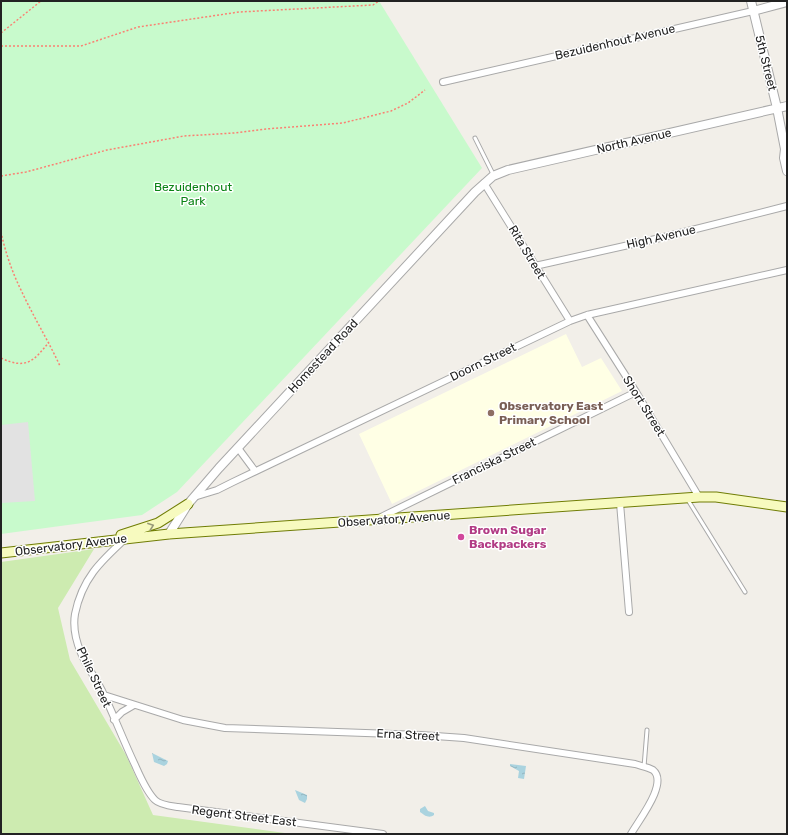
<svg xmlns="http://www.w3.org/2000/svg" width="788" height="835" viewBox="0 0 788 835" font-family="Rubik,sans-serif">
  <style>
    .education { fill: #ffffe5 }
    .grass { fill: #cdebb0 }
    .park { fill: #c8facc }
    .parking { fill: #e2e2e2 }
    .water { fill: url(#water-ripples) }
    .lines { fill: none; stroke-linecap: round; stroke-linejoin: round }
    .service-casing { stroke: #a9a9a9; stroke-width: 5 }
    .minor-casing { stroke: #a9a9a9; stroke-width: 8 }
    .tertiary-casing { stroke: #a9a9a9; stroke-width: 10 }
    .secondary-casing { stroke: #707d05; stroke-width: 11 }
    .path { stroke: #fa8072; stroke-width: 1.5; stroke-dasharray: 2 2; stroke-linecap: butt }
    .service { stroke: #fff; stroke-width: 3 }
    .minor { stroke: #fff; stroke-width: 6 }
    .tertiary { stroke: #fff; stroke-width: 8 }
    .secondary { stroke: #f7fabf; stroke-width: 9 }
    .oneway { stroke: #979978 }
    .education-dot { fill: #8d6e63; stroke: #fff; stroke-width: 1.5 }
    .hotel-dot { fill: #d1479c; stroke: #fff; stroke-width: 1.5 }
    .labels { text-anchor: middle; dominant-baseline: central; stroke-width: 3; stroke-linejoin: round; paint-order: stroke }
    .street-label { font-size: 12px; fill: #222; stroke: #fff }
    .park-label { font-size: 12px; fill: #0c8416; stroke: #fff }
    .education-label { font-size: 12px; font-weight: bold; fill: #785e54; stroke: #fff; text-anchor: start }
    .hotel-label { font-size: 12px; font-weight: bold; fill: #b23c85; stroke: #fff; text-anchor: start }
  </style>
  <defs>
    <pattern id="water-ripples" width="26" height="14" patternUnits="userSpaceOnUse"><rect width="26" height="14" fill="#aad3df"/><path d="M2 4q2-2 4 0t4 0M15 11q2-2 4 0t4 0" fill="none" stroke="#92b5bf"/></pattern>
  </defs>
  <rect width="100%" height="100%" fill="#f2efe9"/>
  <path class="education" d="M 566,334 L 582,367 L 601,358 L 622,391 L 392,504 L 359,434 Z"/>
  <path class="grass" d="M 94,549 L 58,608 L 70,660 L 126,755 L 153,815 L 292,834 L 1,834 L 1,562 Z"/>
  <path class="park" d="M 1,1 L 379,1 L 482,168 L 177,492 L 142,515 L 1,534 Z"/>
  <path class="parking" d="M 28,422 L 35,501 L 1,503 L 1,425 Z"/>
  <path class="water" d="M 152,753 L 168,761 L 167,764 L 164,766 L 154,762 Z
    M 510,764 L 526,766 L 524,779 L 518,778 L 519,771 L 510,766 Z
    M 295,790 L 307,795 L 307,799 L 305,803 L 299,800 Z
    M 425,806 L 428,811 L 434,813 L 434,815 C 429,819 424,815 420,812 L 420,809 Z"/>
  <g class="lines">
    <g class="service-casing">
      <path id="service" d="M 475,138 L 493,174
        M 688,500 L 745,592
        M 644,767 L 647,730"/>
    </g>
    <g class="minor-casing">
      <path id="minor" d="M 443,82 L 753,11
        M 484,183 L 570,321
        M 535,266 L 660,238 L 787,206
        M 587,315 L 636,392 L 699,497
        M 238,448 L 255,471
        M 194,497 L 217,490 L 233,482 L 570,321 L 587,315 L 787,270
        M 620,503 L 629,612
        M 379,518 L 636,392
        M 125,539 C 100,562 82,579 75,614 C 73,626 76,641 81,653 C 87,668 98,681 104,695 C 115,718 124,742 135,765 C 140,776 146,791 155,800 C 160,805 171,806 178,807 L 383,834
        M 104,695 L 183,720 L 225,728 L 421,735 L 464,738 L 635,764 C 641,766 648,767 653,770 C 669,783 638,821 631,834
        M 114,720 L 122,712 L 134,705"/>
    </g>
    <g class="tertiary-casing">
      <path id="tertiary" d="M 751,1 L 777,108 L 785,149 L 784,158 L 787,171
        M 753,11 L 787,2
        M 169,534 L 188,504 L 219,468 L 475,192 L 493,176 L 508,170 L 787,106"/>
    </g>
    <g class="secondary-casing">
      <path id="secondary" d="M 121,535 L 158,523 L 188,504
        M 1,553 L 169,534 L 699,497 L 716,497 L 787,507"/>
    </g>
    <path class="path" d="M 1,33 L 41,1
      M 1,46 L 81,46 L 138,27 L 239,12 L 373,5 L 379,1
      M 1,176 L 26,172 L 107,150 L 184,136 L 234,133 L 266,129 L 343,123 L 391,111 L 408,103 L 425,90
      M 1,232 C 5,251 12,272 21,290 C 33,316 48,340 60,366
      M 1,358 C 26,370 34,361 49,342"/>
    <use href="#service" class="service"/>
    <use href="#minor" class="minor"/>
    <use href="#tertiary" class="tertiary"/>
    <use href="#secondary" class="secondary"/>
  </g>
  <defs><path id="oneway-chevron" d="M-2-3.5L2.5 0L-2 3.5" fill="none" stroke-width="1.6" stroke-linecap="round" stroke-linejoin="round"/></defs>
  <use class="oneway" href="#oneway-chevron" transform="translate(151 526) rotate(-20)"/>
  <circle class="education-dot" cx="491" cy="413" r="4"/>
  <circle class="hotel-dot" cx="461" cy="537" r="4"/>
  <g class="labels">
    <g class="street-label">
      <text transform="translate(615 42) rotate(-13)">Bezuidenhout Avenue</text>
      <text transform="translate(766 63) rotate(76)">5th Street</text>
      <text transform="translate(634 141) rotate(-13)">North Avenue</text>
      <text transform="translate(661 237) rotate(-13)">High Avenue</text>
      <text transform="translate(527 252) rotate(59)">Rita Street</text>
      <text transform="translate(323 356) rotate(-47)">Homestead Road</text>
      <text transform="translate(483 362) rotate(-26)">Doorn Street</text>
      <text transform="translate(644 406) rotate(58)">Short Street</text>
      <text transform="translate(494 461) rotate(-26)">Franciska Street</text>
      <text transform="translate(394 519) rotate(-4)">Observatory Avenue</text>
      <text transform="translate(71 545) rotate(-7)">Observatory Avenue</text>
      <text transform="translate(94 677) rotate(65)">Phile Street</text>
      <text transform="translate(408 735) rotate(3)">Erna Street</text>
      <text transform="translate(244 816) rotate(7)">Regent Street East</text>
    </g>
    <g class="park-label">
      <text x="193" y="187">Bezuidenhout<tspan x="193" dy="14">Park</tspan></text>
    </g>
    <g class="education-label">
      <text x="499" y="406">Observatory East<tspan x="499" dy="14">Primary School</tspan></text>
    </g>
    <g class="hotel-label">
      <text x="469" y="530">Brown Sugar<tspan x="469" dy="14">Backpackers</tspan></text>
    </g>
  </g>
  <rect width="788" height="835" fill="none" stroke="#222222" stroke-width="4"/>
</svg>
